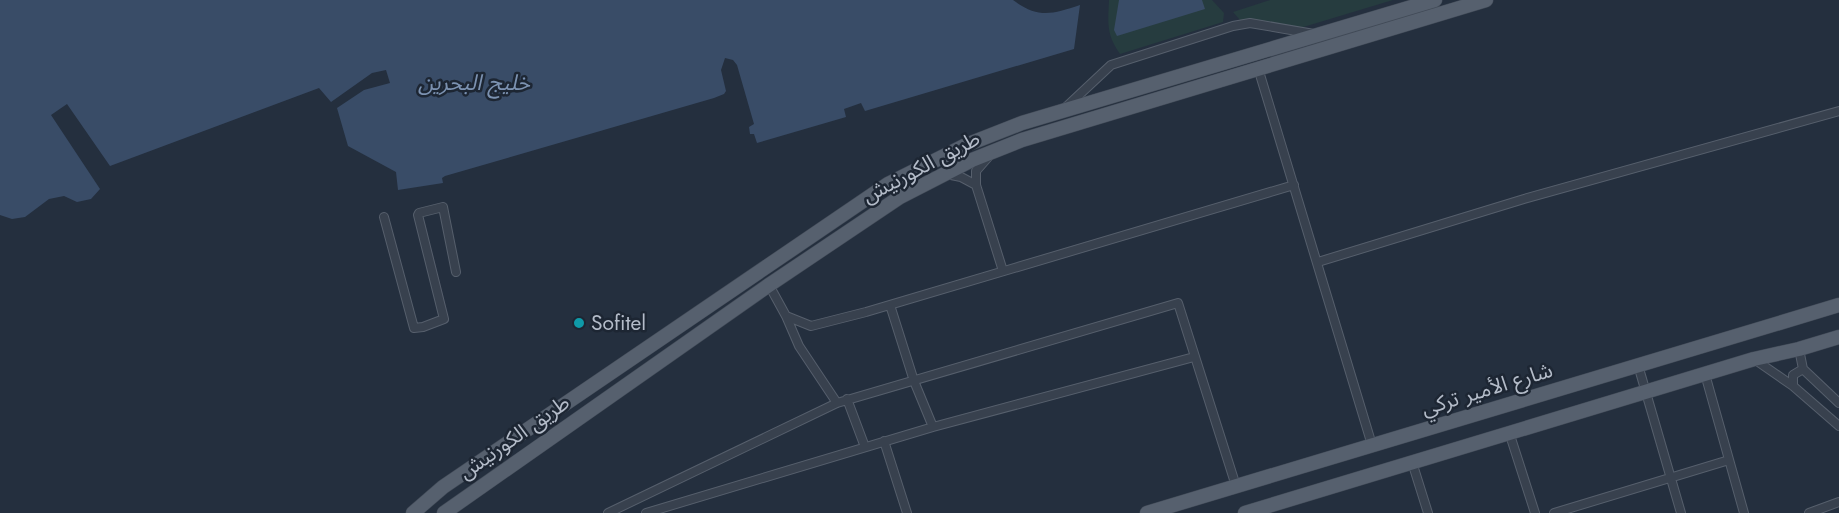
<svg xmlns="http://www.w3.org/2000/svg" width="1839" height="513" viewBox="0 0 1839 513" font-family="Jost,'Noto Sans Arabic',sans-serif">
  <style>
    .green { fill: #263c3f }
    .water { fill: #394c67 }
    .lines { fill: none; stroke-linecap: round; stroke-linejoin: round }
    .street-casing { stroke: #565f6c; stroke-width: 10 }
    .primary-casing { stroke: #414a57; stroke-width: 15 }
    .street { stroke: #38414e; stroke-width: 8 }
    .primary { stroke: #56606e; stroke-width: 14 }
    .culture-dot { fill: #0f9aa8; stroke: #1d2633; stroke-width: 2 }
    .labels { text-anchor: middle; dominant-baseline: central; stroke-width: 5; stroke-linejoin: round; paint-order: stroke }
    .street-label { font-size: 21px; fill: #b4bcc9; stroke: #1d2633 }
    .poi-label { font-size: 21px; fill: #b4bcc9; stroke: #1d2633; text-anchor: start }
    .water-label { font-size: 22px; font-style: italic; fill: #7c92b1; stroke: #1d2633 }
  </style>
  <rect width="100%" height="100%" fill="#242f3e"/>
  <path class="green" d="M 1109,0 L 1212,0 L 1224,13 L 1223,22 L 1120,54 C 1106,34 1108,23 1109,0 Z
    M 1270,0 L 1393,0 L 1300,28 L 1240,20 L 1233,12 Z"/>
  <path class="water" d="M 0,0 L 1013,0 C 1039,19 1052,14 1080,5 L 1074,49 L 865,111 L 861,103 L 844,109 L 846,117 L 757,143 L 754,134 L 750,134 L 749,127 L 754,124 L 737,65 L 733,60 L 725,58 L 721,70 L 726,91 L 724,94 L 714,98 L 445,176 L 442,178 L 443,183 L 398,190 L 396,172 L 348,146 L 337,108 L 364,90 L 390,83 L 386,70 L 372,73 L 331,102 L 319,88 L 110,166 L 67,104 L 51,115 L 100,189 L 91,199 L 77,202 L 64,196 L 49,199 L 25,217 L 12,219 L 0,215 Z
    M 1119,0 L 1202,0 L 1205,9 L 1117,36 L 1114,30 Z"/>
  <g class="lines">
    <g class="street-casing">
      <path id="street" d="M 1258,68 L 1372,445
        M 1064,109 L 1111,65 L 1233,26 L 1250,23 L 1314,34
        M 990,155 L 976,171 L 976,185 L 1003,271
        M 946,174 L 961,177 L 976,185
        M 384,217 L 414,328 L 423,327 L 444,319 L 418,215 L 419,213 L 443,207 L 456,272
        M 1318,262 L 1524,199 L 1839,111
        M 769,285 L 786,316 L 811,326 L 866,312 L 1294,185
        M 890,305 L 914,381 L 933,427
        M 786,316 L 799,346 L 837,403
        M 1799,349 L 1803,369 L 1839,403
        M 1754,359 L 1793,386 L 1839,426
        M 1638,365 L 1681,513
        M 1705,374 L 1744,513
        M 1793,386 L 1793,375 L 1803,369
        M 847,399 L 865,447
        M 1509,432 L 1535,513
        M 884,441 L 907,513
        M 1412,462 L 1428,513
        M 608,513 L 837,403 L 1178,303 L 1236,486
        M 646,513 L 933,427 L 1194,357
        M 1554,513 L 1729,460
        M 1809,513 L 1839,502"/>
    </g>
    <g class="primary-casing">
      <path id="primary" d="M 413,513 L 443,487 L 888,184 L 966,145 L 1022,123 L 1435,0
        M 444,513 L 769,285 L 900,197 L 972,160 L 1022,140 L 1486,0
        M 1147,513 L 1839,305
        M 1245,513 L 1754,359 L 1799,349 L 1839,337"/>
    </g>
    <use href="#street" class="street"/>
    <use href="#primary" class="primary"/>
  </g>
  <circle class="culture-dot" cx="579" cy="323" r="6"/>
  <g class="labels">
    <g class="street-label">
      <text transform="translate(921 167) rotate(-28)">طريق الكورنيش</text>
      <text transform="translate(1487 389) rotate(-17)">شارع الأمير تركي</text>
      <text transform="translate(514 437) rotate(-35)">طريق الكورنيش</text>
    </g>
    <g class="poi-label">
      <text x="591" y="323">Sofitel</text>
    </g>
    <g class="water-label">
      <text x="474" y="82">خليج البحرين</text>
    </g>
  </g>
</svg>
